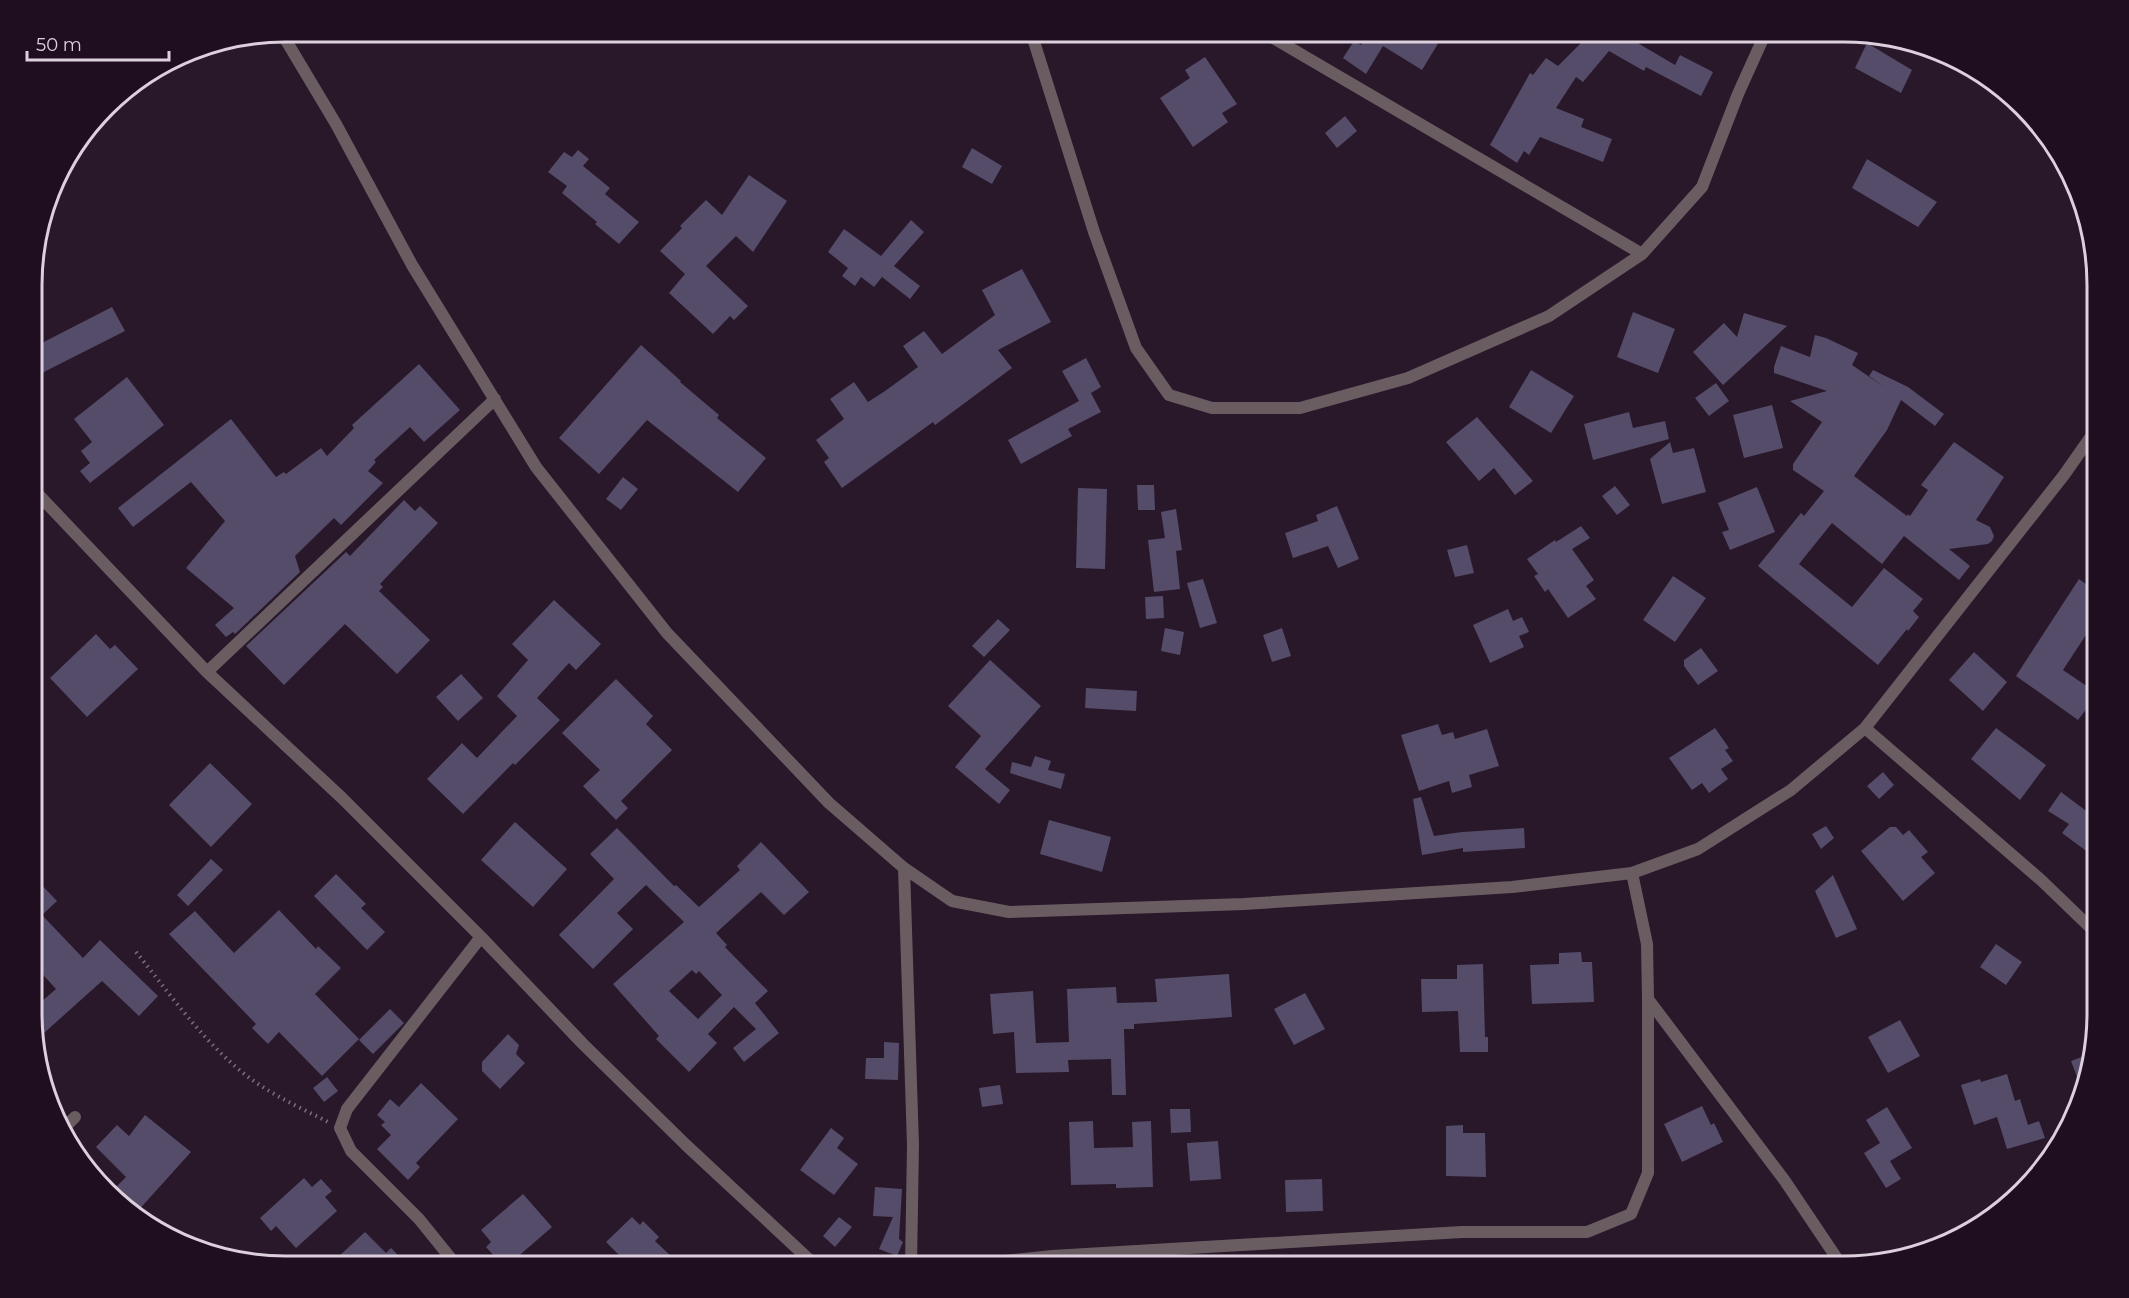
<svg xmlns="http://www.w3.org/2000/svg" width="2129" height="1298" viewBox="0 0 2129 1298" font-family="Montserrat,sans-serif">
  <style>
    .building { fill: #554c69; fill-rule: evenodd }
    .lines { fill: none; stroke-linecap: round; stroke-linejoin: round }
    .path { stroke: #7d6e7e; stroke-width: 4; stroke-dasharray: 1.5 4.5; stroke-linecap: butt }
    .street { stroke: #6a5d62; stroke-width: 12 }
    .rim { fill: none; stroke: #ddd0dd; stroke-width: 3 }
  </style>
  <rect width="100%" height="100%" fill="#29172a"/>
  <path class="building" d="M 1359,32 L 1434,32 L 1442,37 L 1422,70 L 1383,46 L 1366,74 L 1343,58 L 1354,41 L 1361,45 L 1367,36 Z
    M 1592,32 L 1619,32 L 1675,65 L 1680,55 L 1713,72 L 1701,96 L 1646,67 L 1644,71 L 1609,51 L 1583,82 L 1576,77 L 1556,108 L 1584,119 L 1581,127 L 1612,139 L 1603,162 L 1540,137 L 1529,155 L 1524,151 L 1517,163 L 1490,145 L 1530,73 L 1533,75 L 1546,58 L 1558,66 Z
    M 1867,43 L 1912,70 L 1901,93 L 1855,68 Z
    M 1205,57 L 1237,104 L 1222,113 L 1228,122 L 1193,147 L 1160,98 L 1190,78 L 1185,70 Z
    M 1345,116 L 1357,131 L 1337,148 L 1325,133 Z
    M 972,148 L 1002,166 L 992,184 L 962,167 Z
    M 578,150 L 589,159 L 583,166 L 610,188 L 605,194 L 639,222 L 619,244 L 595,224 L 597,222 L 562,193 L 567,186 L 548,172 L 564,152 L 572,157 Z
    M 1867,159 L 1937,202 L 1918,227 L 1852,188 Z
    M 749,175 L 787,201 L 753,252 L 736,236 L 706,266 L 748,306 L 734,320 L 730,316 L 713,334 L 669,293 L 685,274 L 660,251 L 682,228 L 680,226 L 706,200 L 722,215 Z
    M 911,220 L 924,232 L 894,266 L 920,286 L 910,299 L 882,277 L 874,287 L 861,277 L 855,286 L 842,276 L 848,268 L 828,252 L 844,229 L 881,256 Z
    M 1022,269 L 1051,322 L 998,350 L 1012,368 L 935,425 L 933,422 L 842,488 L 824,462 L 829,458 L 816,440 L 844,419 L 830,399 L 854,382 L 868,402 L 885,391 L 918,367 L 903,346 L 924,331 L 942,354 L 995,315 L 982,290 Z
    M 112,307 L 125,331 L 34,377 L 34,347 Z
    M 1633,312 L 1675,329 L 1658,373 L 1617,357 Z
    M 1744,313 L 1787,326 L 1723,385 L 1693,352 L 1724,323 L 1737,337 Z
    M 1815,335 L 1826,338 L 1858,353 L 1852,365 L 1884,387 L 1869,376 L 1873,370 L 1908,387 L 1944,414 L 1935,426 L 1901,400 L 1887,430 L 1854,476 L 1907,516 L 1908,514 L 1910,516 L 1928,490 L 1921,485 L 1954,442 L 2004,477 L 1976,520 L 1990,527 L 1994,536 L 1992,541 L 1988,544 L 1949,549 L 1970,566 L 1959,580 L 1904,536 L 1882,564 L 1832,523 L 1799,564 L 1852,607 L 1884,568 L 1923,599 L 1913,611 L 1919,617 L 1908,631 L 1907,629 L 1878,665 L 1758,566 L 1801,513 L 1804,516 L 1824,491 L 1793,470 L 1793,464 L 1822,422 L 1790,401 L 1827,391 L 1774,373 L 1774,367 L 1781,346 L 1810,357 Z
    M 641,345 L 681,381 L 680,382 L 719,415 L 717,418 L 766,458 L 738,492 L 647,420 L 599,474 L 559,438 Z
    M 1086,358 L 1101,387 L 1091,393 L 1101,412 L 1068,429 L 1072,436 L 1021,464 L 1008,440 L 1079,401 L 1062,371 Z
    M 419,364 L 460,410 L 424,442 L 410,427 L 374,460 L 376,462 L 368,471 L 383,483 L 341,525 L 334,518 L 295,556 L 300,572 L 235,634 L 233,632 L 226,637 L 215,625 L 234,608 L 186,568 L 225,521 L 191,482 L 133,527 L 118,508 L 231,419 L 276,477 L 284,472 L 286,474 L 321,448 L 327,456 L 354,428 L 352,425 Z
    M 1531,370 L 1574,396 L 1551,433 L 1509,407 Z
    M 127,377 L 164,425 L 90,483 L 80,471 L 90,463 L 81,451 L 92,442 L 74,419 Z
    M 1716,383 L 1729,401 L 1709,416 L 1695,398 Z
    M 1772,405 L 1783,448 L 1744,458 L 1733,415 Z
    M 1629,412 L 1633,428 L 1665,421 L 1669,439 L 1593,460 L 1584,424 Z
    M 1477,417 L 1533,481 L 1515,495 L 1494,468 L 1479,481 L 1446,442 Z
    M 1670,442 L 1673,453 L 1694,448 L 1706,492 L 1662,504 L 1650,459 Z
    M 623,477 L 638,489 L 621,510 L 606,499 Z
    M 1137,485 L 1154,485 L 1155,510 L 1138,510 Z
    M 1615,486 L 1630,505 L 1617,515 L 1602,496 Z
    M 1757,487 L 1775,532 L 1730,550 L 1722,532 L 1729,530 L 1718,503 Z
    M 1078,488 L 1107,489 L 1105,569 L 1076,568 Z
    M 404,500 L 415,511 L 420,506 L 438,523 L 380,584 L 383,587 L 379,591 L 430,640 L 397,674 L 345,624 L 284,685 L 246,646 L 346,552 L 350,556 Z
    M 1337,506 L 1359,559 L 1338,568 L 1328,546 L 1293,558 L 1285,533 L 1318,521 L 1316,515 Z
    M 1176,509 L 1182,550 L 1176,551 L 1180,589 L 1154,592 L 1148,540 L 1165,538 L 1161,512 Z
    M 1581,526 L 1590,538 L 1572,549 L 1594,580 L 1586,586 L 1596,599 L 1568,618 L 1548,589 L 1545,592 L 1534,576 L 1538,574 L 1527,559 L 1555,540 L 1556,542 Z
    M 1467,545 L 1474,573 L 1455,577 L 1447,550 Z
    M 1673,576 L 1706,598 L 1675,642 L 1643,620 Z
    M 1203,579 L 1217,623 L 1200,628 L 1187,583 Z
    M 2079,579 L 2097,592 L 2097,618 L 2063,670 L 2097,693 L 2097,695 L 2078,720 L 2016,676 Z
    M 1163,596 L 1164,618 L 1146,619 L 1145,597 Z
    M 554,600 L 601,644 L 576,670 L 569,663 L 537,698 L 560,720 L 515,765 L 513,763 L 463,814 L 427,779 L 462,743 L 477,758 L 517,716 L 497,696 L 528,660 L 512,644 Z
    M 1508,609 L 1513,621 L 1522,617 L 1529,632 L 1519,636 L 1524,647 L 1490,663 L 1473,625 Z
    M 998,619 L 1010,630 L 984,657 L 972,646 Z
    M 1165,628 L 1184,632 L 1180,655 L 1161,651 Z
    M 1282,628 L 1291,656 L 1272,662 L 1263,635 Z
    M 96,634 L 110,649 L 115,645 L 138,669 L 87,717 L 50,678 Z
    M 1701,648 L 1718,671 L 1698,685 L 1684,666 L 1684,660 Z
    M 1974,652 L 2007,682 L 1983,711 L 1949,680 Z
    M 990,660 L 1041,706 L 985,769 L 1010,790 L 999,804 L 955,767 L 981,736 L 948,706 Z
    M 461,674 L 483,698 L 458,721 L 436,697 Z
    M 616,679 L 653,716 L 646,724 L 672,750 L 621,801 L 628,808 L 616,820 L 583,786 L 600,770 L 562,733 Z
    M 1086,688 L 1137,691 L 1136,711 L 1085,708 Z
    M 1438,724 L 1442,735 L 1453,732 L 1455,739 L 1487,729 L 1499,766 L 1469,775 L 1472,787 L 1452,793 L 1449,781 L 1419,791 L 1401,735 Z
    M 1715,728 L 1729,748 L 1725,750 L 1733,761 L 1721,769 L 1728,779 L 1709,793 L 1702,783 L 1692,790 L 1669,758 Z
    M 1996,728 L 2046,765 L 2020,800 L 1971,759 Z
    M 1035,756 L 1051,761 L 1048,770 L 1065,774 L 1061,789 L 1010,773 L 1012,762 L 1031,767 Z
    M 210,763 L 252,804 L 211,847 L 169,805 Z
    M 1883,772 L 1894,785 L 1879,799 L 1867,786 Z
    M 2061,792 L 2097,819 L 2097,859 L 2062,833 L 2069,824 L 2048,811 Z
    M 1421,797 L 1434,836 L 1462,832 L 1524,828 L 1525,848 L 1463,852 L 1463,848 L 1422,855 L 1413,799 Z
    M 1049,820 L 1111,837 L 1102,872 L 1040,854 Z
    M 515,822 L 567,869 L 533,907 L 481,860 Z
    M 1826,826 L 1834,838 L 1821,849 L 1812,834 Z
    M 1890,827 L 1896,827 L 1903,835 L 1909,830 L 1928,852 L 1921,857 L 1935,873 L 1903,901 L 1861,851 Z
    M 617,828 L 674,886 L 676,885 L 699,907 L 740,870 L 737,866 L 761,842 L 809,892 L 784,915 L 761,892 L 716,933 L 727,945 L 725,947 L 768,991 L 755,1003 L 779,1033 L 744,1062 L 733,1048 L 756,1029 L 734,1007 L 708,1034 L 717,1043 L 689,1072 L 656,1039 L 659,1036 L 613,984 L 684,922 L 646,885 L 617,913 L 633,929 L 593,969 L 559,935 L 614,879 L 590,854 ZM 692,970 L 696,974 L 699,971 L 722,995 L 698,1019 L 669,991 Z
    M 211,859 L 223,870 L 188,906 L 177,895 Z
    M 336,874 L 366,904 L 361,908 L 385,932 L 367,950 L 314,896 Z
    M 1833,875 L 1857,929 L 1836,938 L 1815,891 Z
    M 34,877 L 57,901 L 42,915 L 83,958 L 100,940 L 158,996 L 139,1016 L 102,981 L 34,1042 L 34,1008 L 56,989 L 34,965 Z
    M 279,910 L 316,949 L 318,946 L 341,968 L 315,994 L 359,1039 L 322,1076 L 279,1032 L 268,1044 L 252,1028 L 256,1024 L 169,934 L 195,911 L 234,953 Z
    M 1996,944 L 2022,962 L 2006,985 L 1980,967 Z
    M 1581,952 L 1582,962 L 1592,962 L 1594,1002 L 1532,1004 L 1530,965 L 1559,964 L 1559,953 Z
    M 1483,964 L 1485,1037 L 1488,1037 L 1488,1052 L 1460,1052 L 1458,1011 L 1422,1012 L 1421,979 L 1457,979 L 1457,965 Z
    M 1229,974 L 1232,1017 L 1134,1024 L 1134,1029 L 1124,1029 L 1126,1095 L 1112,1095 L 1111,1059 L 1068,1060 L 1069,1072 L 1016,1073 L 1014,1032 L 993,1034 L 990,994 L 1033,991 L 1036,1043 L 1069,1042 L 1067,989 L 1116,987 L 1117,1003 L 1157,1002 L 1155,979 Z
    M 1305,993 L 1325,1029 L 1294,1045 L 1274,1009 Z
    M 390,1009 L 404,1023 L 373,1054 L 359,1040 Z
    M 1900,1020 L 1920,1056 L 1888,1073 L 1868,1037 Z
    M 508,1034 L 519,1045 L 516,1054 L 525,1063 L 500,1089 L 482,1071 L 482,1062 Z
    M 884,1042 L 899,1043 L 898,1080 L 865,1079 L 866,1058 L 884,1058 Z
    M 2092,1053 L 2084,1094 L 2084,1095 L 2071,1061 Z
    M 2007,1074 L 2015,1101 L 2020,1099 L 2028,1125 L 2039,1121 L 2045,1138 L 2007,1149 L 1997,1117 L 1974,1125 L 1961,1085 L 1980,1079 L 1981,1082 Z
    M 327,1077 L 338,1091 L 324,1102 L 313,1088 Z
    M 421,1083 L 458,1119 L 416,1163 L 420,1167 L 408,1180 L 377,1149 L 391,1135 L 381,1125 L 385,1122 L 377,1115 L 390,1099 L 399,1107 Z
    M 1000,1085 L 1003,1104 L 982,1107 L 979,1088 Z
    M 1702,1106 L 1711,1125 L 1714,1123 L 1723,1142 L 1682,1162 L 1664,1124 Z
    M 1887,1107 L 1912,1148 L 1890,1161 L 1901,1179 L 1886,1188 L 1864,1153 L 1880,1143 L 1866,1120 Z
    M 1170,1109 L 1190,1109 L 1191,1132 L 1171,1133 Z
    M 145,1115 L 191,1152 L 136,1213 L 112,1191 L 126,1177 L 96,1147 L 117,1125 L 129,1136 Z
    M 1093,1121 L 1094,1148 L 1133,1147 L 1132,1122 L 1151,1121 L 1153,1187 L 1116,1188 L 1116,1184 L 1071,1185 L 1069,1122 Z
    M 1463,1125 L 1463,1133 L 1485,1133 L 1486,1177 L 1446,1176 L 1446,1126 Z
    M 831,1128 L 844,1138 L 837,1148 L 858,1164 L 834,1195 L 800,1170 Z
    M 1218,1141 L 1221,1179 L 1190,1181 L 1187,1143 Z
    M 304,1178 L 312,1187 L 321,1179 L 332,1191 L 325,1197 L 337,1211 L 296,1248 L 276,1226 L 271,1231 L 260,1218 Z
    M 1322,1179 L 1323,1211 L 1286,1212 L 1285,1180 Z
    M 875,1187 L 902,1189 L 899,1239 L 903,1242 L 897,1256 L 879,1249 L 893,1217 L 873,1216 Z
    M 523,1194 L 552,1227 L 507,1266 L 503,1266 L 486,1247 L 491,1242 L 481,1230 Z
    M 632,1217 L 640,1225 L 643,1221 L 659,1237 L 655,1241 L 673,1258 L 665,1266 L 630,1266 L 606,1242 Z
    M 839,1217 L 852,1227 L 835,1247 L 823,1236 Z
    M 365,1232 L 386,1253 L 391,1248 L 409,1266 L 346,1266 L 337,1258 Z"/>
  <g class="lines">
    <path class="path" d="M 136,952 C 170,994 204,1043 247,1076 C 272,1095 301,1108 328,1122"/>
    <path class="street" d="M 281,32 L 336,124 L 412,265 L 536,467 L 667,633 L 829,803 L 904,868 L 952,901 L 1009,912 L 1244,904 L 1512,887 L 1632,873 L 1698,849 L 1791,790 L 1865,728 L 2064,475 L 2097,428
      M 1031,32 L 1094,232 L 1136,348 L 1169,395 L 1212,408 L 1300,408 L 1408,378 L 1549,316 L 1642,254 L 1702,187 L 1738,94 L 1766,32
      M 1263,32 L 1642,254
      M 34,490 L 207,672 L 342,798 L 481,937 L 583,1044 L 686,1145 L 816,1266
      M 207,672 L 495,399
      M 1865,728 L 2041,880 L 2097,934
      M 904,868 L 913,1145 L 911,1266
      M 1648,999 L 1785,1181 L 1842,1266
      M 64,1128 L 75,1117
      M 457,1266 L 419,1219 L 351,1151 L 340,1128 L 347,1109 L 481,937
      M 959,1266 L 1052,1256 L 1462,1232 L 1587,1232 L 1631,1214 L 1648,1173 L 1648,999 L 1647,944 L 1632,873"/>
  </g>
  <path d="M0 0H2129V1298H0ZM285 42H1844A243 243 0 0 1 2087 285V1013A243 243 0 0 1 1844 1256H285A243 243 0 0 1 42 1013V285A243 243 0 0 1 285 42Z" fill="#1f0e20" fill-rule="evenodd"/>
  <path class="rim" d="M285 42H1844A243 243 0 0 1 2087 285V1013A243 243 0 0 1 1844 1256H285A243 243 0 0 1 42 1013V285A243 243 0 0 1 285 42Z"/>
  <path d="M27 51v9h142v-9" fill="none" stroke="#ddd0dd" stroke-width="3"/>
  <text x="36" y="51" font-size="18" fill="#ddd0dd" stroke="#1f0e20" stroke-width="4.5" paint-order="stroke">50 m</text>
</svg>
